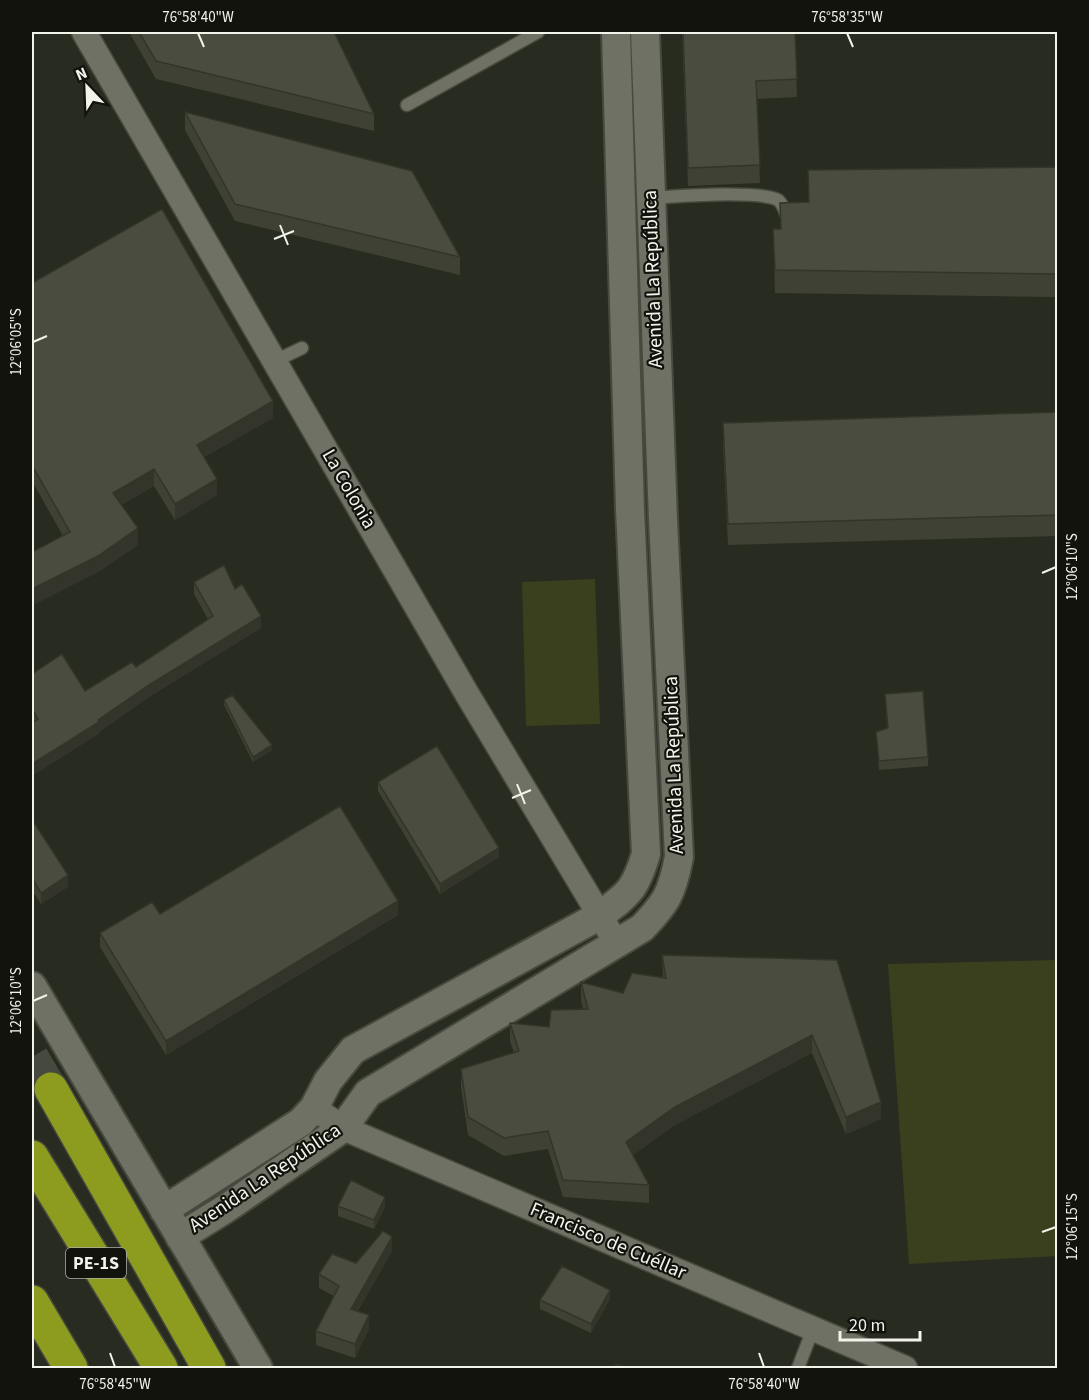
<svg xmlns="http://www.w3.org/2000/svg" width="1089" height="1400" viewBox="0 0 1089 1400" font-family="'Source Sans 3',sans-serif">
  <style>
    .green { fill: #3a401e }
    .lines { fill: none; stroke-linecap: round; stroke-linejoin: round }
    .motorway-tunnel { stroke: #46493e; stroke-width: 33; stroke-dasharray: 33 16; stroke-linecap: butt }
    .service-casing { stroke: #47493f; stroke-width: 15 }
    .minor-casing { stroke: #47493f; stroke-width: 27 }
    .tertiary-casing { stroke: #47493f; stroke-width: 32 }
    .motorway-casing { stroke: #47493f; stroke-width: 36 }
    .service { stroke: #6e7163; stroke-width: 12 }
    .minor { stroke: #6e7163; stroke-width: 24 }
    .tertiary { stroke: #6e7163; stroke-width: 28 }
    .motorway { stroke: #8d9c1f; stroke-width: 33 }
    .wall { fill: #3f4135 }
    .shaded-wall { fill: #33352b }
    .building { fill: #494c3e; stroke: #33352b; stroke-width: 1.5 }
    .ticks { fill: none; stroke: #f2f4ec; stroke-width: 2 }
    .labels { text-anchor: middle; dominant-baseline: central; stroke-width: 4.5; stroke-linejoin: round; paint-order: stroke }
    .shield { fill: #12130d; stroke: #afb0a9; stroke-width: 1.5 }
    .shield-label { font-size: 18px; font-weight: bold; fill: #f2f4ec }
    .street-label { font-size: 20px; fill: #f2f4ec; stroke: #12130d }
    .neatline { fill: none; stroke: #f2f4ec; stroke-width: 2 }
    .ticks-label { font-size: 15px; text-anchor: middle; fill: #f2f4ec }
  </style>
  <rect width="100%" height="100%" fill="#282b1f"/>
  <path class="green" d="M 595,579 L 600,724 L 526,726 L 522,582 Z
    M 1057,960 L 1057,1256 L 909,1264 L 888,964 Z"/>
  <g class="lines">
    <path class="motorway-tunnel" d="M 32,1057 L 51,1089"/>
    <g class="service-casing">
      <path id="service" d="M 407,105 L 538,32
        M 651,198 C 674,196 760,190 778,200 C 783,204 785,211 787,216
        M 275,361 L 302,348
        M 798,1368 L 813,1329"/>
    </g>
    <g class="minor-casing">
      <path id="minor" d="M 84,32 L 467,694 L 617,944
        M 314,1108 L 343,1128 L 905,1368"/>
    </g>
    <g class="tertiary-casing">
      <path id="tertiary" d="M 32,986 L 258,1368
        M 164,1210 L 301,1122 L 314,1108 L 328,1081 L 353,1050 L 599,916 C 629,894 635,890 646,854 L 630,509 L 616,32
        M 180,1237 L 225,1209 L 343,1128 L 368,1093 L 642,928 C 667,902 672,893 679,857 L 663,519 L 645,32"/>
    </g>
    <g class="motorway-casing">
      <path id="motorway" d="M 51,1089 L 209,1368
        M 32,1157 L 161,1368
        M 32,1302 L 71,1368"/>
    </g>
    <use href="#service" class="service"/>
    <use href="#minor" class="minor"/>
    <use href="#tertiary" class="tertiary"/>
    <use href="#motorway" class="motorway"/>
  </g>
  <path class="wall" d="M 129,32 L 334,32 L 374,114 L 374,131 L 156,79 Z
    M 682,32 L 795,32 L 797,97 L 757,99 L 760,183 L 688,186 Z
    M 185,112 L 460,257 L 460,275 L 235,221 L 185,130 Z
    M 1058,167 L 1058,297 L 775,293 L 773,229 L 781,229 L 780,203 L 808,202 L 808,170 Z
    M 32,283 L 273,418 L 204,457 L 217,495 L 175,520 L 154,486 L 121,505 L 138,545 L 98,572 L 33,605 L 33,614 L 32,615 L 32,552 L 63,536 L 32,481 Z
    M 1058,412 L 1058,536 L 728,545 L 723,445 L 723,423 Z
    M 194,582 L 235,589 L 261,628 L 149,697 L 99,732 L 99,734 L 32,722 L 32,674 L 85,691 L 136,667 L 208,619 L 194,594 Z
    M 885,694 L 928,757 L 928,766 L 879,770 L 876,732 L 887,728 Z
    M 224,700 L 272,750 L 253,762 L 224,705 Z
    M 378,782 L 499,857 L 440,894 L 378,791 Z
    M 32,822 L 68,887 L 41,904 L 32,890 Z
    M 160,914 L 398,915 L 166,1055 L 100,947 L 100,933 Z
    M 662,955 L 837,960 L 881,1119 L 846,1134 L 812,1053 L 675,1125 L 633,1155 L 649,1185 L 649,1203 L 563,1197 L 548,1149 L 504,1156 L 468,1135 L 461,1087 L 461,1069 L 514,1053 L 510,1041 L 510,1023 L 549,1027 L 583,1009 L 581,1000 L 581,982 L 623,993 L 663,977 Z
    M 338,1206 L 385,1207 L 374,1229 L 338,1216 Z
    M 392,1251 L 358,1311 L 369,1329 L 355,1358 L 316,1345 L 316,1331 L 334,1296 L 319,1288 L 319,1274 L 356,1263 Z
    M 610,1299 L 591,1333 L 540,1309 L 540,1300 Z"/>
  <path class="shaded-wall" d="M 273,401 L 273,418 L 197,461 L 197,445 Z
    M 154,469 L 154,486 L 113,509 L 113,493 Z
    M 217,479 L 217,495 L 175,520 L 175,504 Z
    M 138,528 L 138,545 L 98,572 L 33,605 L 33,614 L 32,615 L 32,589 Z
    M 261,616 L 261,628 L 149,697 L 99,732 L 99,734 L 32,776 L 32,764 L 149,685 Z
    M 272,745 L 272,750 L 253,762 L 253,757 Z
    M 499,848 L 499,857 L 440,894 L 440,884 Z
    M 68,875 L 68,887 L 41,904 L 41,893 Z
    M 398,901 L 398,915 L 166,1055 L 166,1041 Z
    M 812,1035 L 812,1053 L 675,1125 L 626,1160 L 626,1142 L 675,1107 Z
    M 881,1102 L 881,1119 L 846,1134 L 846,1117 Z
    M 385,1197 L 385,1207 L 374,1229 L 374,1220 Z
    M 392,1237 L 392,1251 L 351,1323 L 351,1309 Z
    M 610,1290 L 610,1299 L 591,1333 L 591,1324 Z
    M 369,1315 L 369,1329 L 355,1358 L 355,1344 Z"/>
  <path class="building" d="M 139,32 L 334,32 L 374,114 L 156,61 Z
    M 683,32 L 795,32 L 797,79 L 756,81 L 760,165 L 688,168 Z
    M 185,112 L 412,171 L 460,257 L 235,204 Z
    M 1058,167 L 1058,274 L 775,270 L 773,229 L 781,229 L 780,203 L 809,202 L 808,170 Z
    M 162,209 L 273,401 L 197,445 L 217,479 L 175,504 L 154,469 L 113,493 L 138,528 L 98,556 L 32,589 L 32,552 L 70,532 L 32,465 L 32,283 Z
    M 1058,412 L 1058,515 L 728,524 L 723,423 Z
    M 224,565 L 235,589 L 242,584 L 261,616 L 149,685 L 98,720 L 99,722 L 32,764 L 32,723 L 38,719 L 32,709 L 32,674 L 62,654 L 85,691 L 132,662 L 136,667 L 213,616 L 194,582 Z
    M 923,691 L 928,757 L 879,761 L 876,732 L 888,728 L 885,694 Z
    M 232,695 L 272,745 L 253,757 L 224,700 Z
    M 437,746 L 499,848 L 440,884 L 378,782 Z
    M 340,806 L 398,901 L 166,1041 L 100,933 L 152,902 L 160,914 Z
    M 33,821 L 68,875 L 41,893 L 32,878 L 32,822 Z
    M 662,955 L 837,960 L 881,1102 L 846,1117 L 812,1035 L 675,1107 L 626,1142 L 649,1185 L 563,1180 L 548,1131 L 504,1138 L 468,1117 L 461,1069 L 519,1051 L 510,1023 L 549,1027 L 551,1010 L 588,1009 L 581,982 L 623,993 L 632,973 L 666,978 Z
    M 351,1180 L 385,1197 L 374,1220 L 338,1206 Z
    M 383,1231 L 392,1237 L 351,1309 L 369,1315 L 355,1344 L 316,1331 L 339,1286 L 319,1274 L 332,1254 L 356,1263 Z
    M 562,1266 L 610,1290 L 591,1324 L 540,1300 Z
    M 616,1364 L 628,1368 L 615,1368 Z"/>
  <path class="ticks" d="M 198,33 L 204,47M 847,33 L 853,47M 280,225 L 288,245M 274,239 L 294,231M 33,342 L 47,336M 1042,573 L 1056,567M 517,784 L 525,804M 512,798 L 531,790M 33,1001 L 47,995M 1042,1232 L 1056,1227M 110,1353 L 115,1367M 759,1353 L 764,1367"/>
  <g class="labels">
    <rect class="shield" x="66" y="1248" width="60" height="30" rx="4.5"/>
    <g class="shield-label">
      <text x="96" y="1263">PE-1S</text>
    </g>
    <g class="street-label">
      <text transform="translate(653 279) rotate(-92)">Avenida La República</text>
      <text transform="translate(349 489) rotate(60)">La Colonia</text>
      <text transform="translate(674 765) rotate(-92)">Avenida La República</text>
      <text transform="translate(265 1178) rotate(-34)">Avenida La República</text>
      <text transform="translate(608 1241) rotate(23)">Francisco de Cuéllar</text>
    </g>
  </g>
  <rect width="1089" height="1400" fill="none" stroke="#12130d" stroke-width="66"/>
  <g transform="translate(87 87) rotate(337)" stroke="#12130d" stroke-width="4.5" paint-order="stroke">
  <path d="M0-4.5L10 22L0 15L-10 22Z" fill="#f2f4ec"/>
  <text y="-9" font-size="16" font-weight="bold" text-anchor="middle" fill="#f2f4ec">N</text>
  </g>
  <path d="M840 1331v9h80v-9" fill="none" stroke="#f2f4ec" stroke-width="3"/>
  <text x="849" y="1331" font-size="18" fill="#f2f4ec" stroke="#12130d" stroke-width="4.5" paint-order="stroke">20 m</text>
  <rect x="33" y="33" width="1023" height="1334" class="neatline"/>
  <g class="ticks-label">
    <text x="198" y="22">76°58'40"W</text>
    <text x="847" y="22">76°58'35"W</text>
    <text transform="translate(16 342) rotate(-90)" y="5">12°06'05"S</text>
    <text transform="translate(1072 567) rotate(-90)" y="5">12°06'10"S</text>
    <text transform="translate(16 1001) rotate(-90)" y="5">12°06'10"S</text>
    <text transform="translate(1072 1227) rotate(-90)" y="5">12°06'15"S</text>
    <text x="115" y="1389">76°58'45"W</text>
    <text x="764" y="1389">76°58'40"W</text>
  </g>
</svg>
